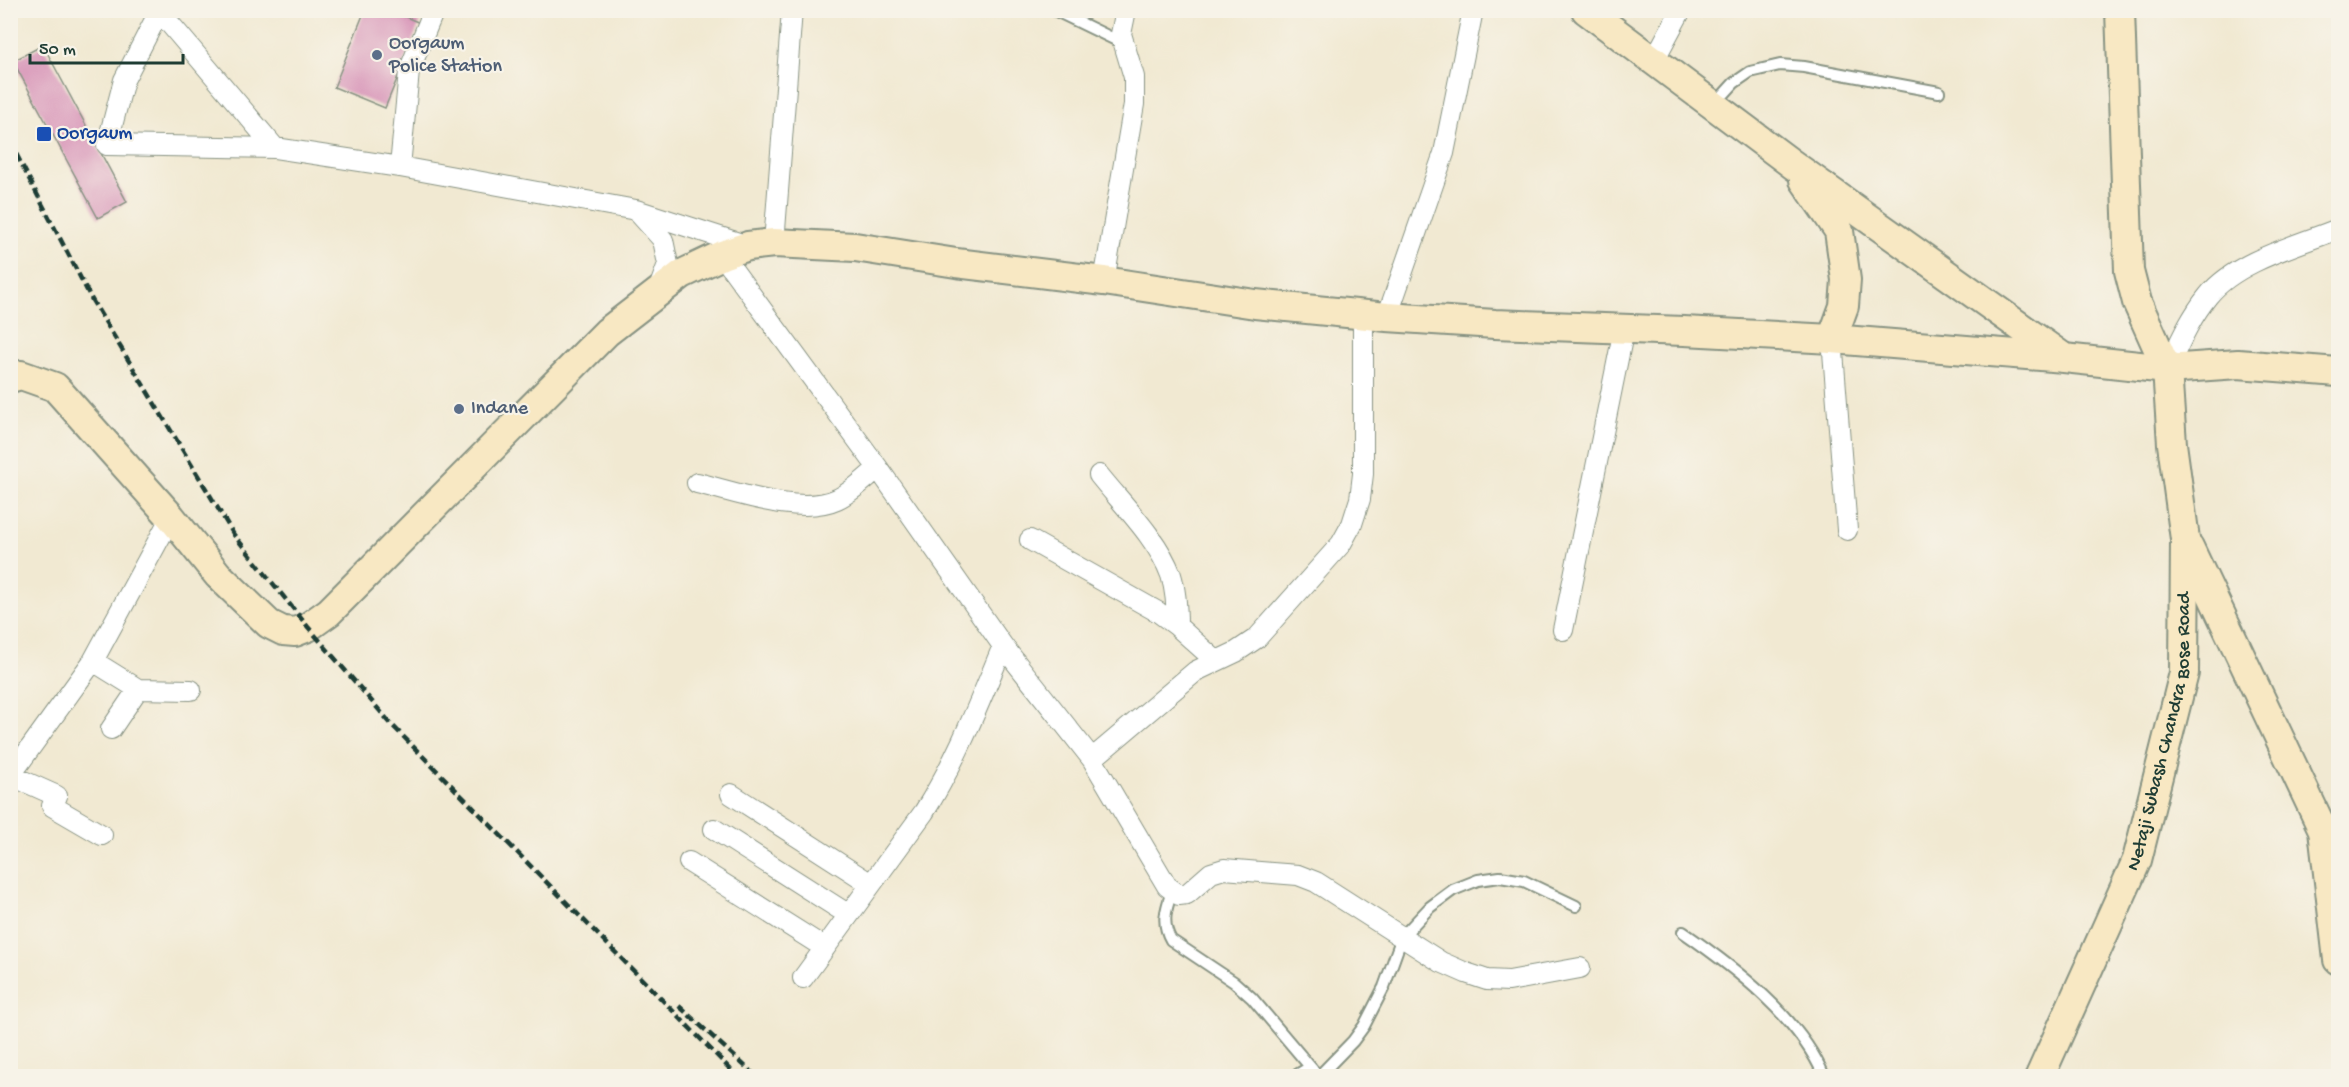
<svg xmlns="http://www.w3.org/2000/svg" width="2349" height="1087" viewBox="0 0 2349 1087" font-family="'Gochi Hand',sans-serif">
  <style>
    .building { fill: #d48ab2 }
    .lines { fill: none; stroke-linecap: round; stroke-linejoin: round }
    .lane-casing { stroke: #889383; stroke-width: 14 }
    .street-casing { stroke: #889383; stroke-width: 22 }
    .secondary-casing { stroke: #889383; stroke-width: 32 }
    .lane { stroke: #fff; stroke-width: 10 }
    .street { stroke: #fff; stroke-width: 20 }
    .secondary { stroke: #f8e8c3; stroke-width: 28 }
    .rail { stroke: #1f3d34; stroke-width: 4.5; stroke-dasharray: 9 4.5; stroke-linecap: butt }
    .service-dot { fill: #5c6f8a; stroke: #f7f3e8; stroke-width: 2 }
    .transit-dot { fill: #1a4fb4; stroke: #f7f3e8; stroke-width: 2 }
    .labels { text-anchor: middle; dominant-baseline: central; stroke-width: 4.5; stroke-linejoin: round; paint-order: stroke }
    .service-label { font-size: 20px; fill: #4e5e75; stroke: #f7f3e8; text-anchor: start }
    .transit-label { font-size: 20px; fill: #164399; stroke: #f7f3e8; text-anchor: start }
    .street-label { font-size: 20px; fill: #1f3d34; stroke: #f7f3e8 }
  </style>
  <rect width="100%" height="100%" fill="#f7f3e8"/>
  <filter id="ink" filterUnits="userSpaceOnUse"><feTurbulence type="fractalNoise" baseFrequency=".0167" numOctaves="2"/><feDisplacementMap in="SourceGraphic" scale="12" xChannelSelector="R" yChannelSelector="G"/><feConvolveMatrix kernelMatrix="1 2 1 2 8 2 1 2 1" color-interpolation-filters="sRGB"/></filter>
  <filter id="wash" filterUnits="userSpaceOnUse"><feTurbulence type="fractalNoise" baseFrequency=".008" numOctaves="4" result="noise"/><feDisplacementMap in="SourceGraphic" scale="24" xChannelSelector="R" yChannelSelector="G"/><feGaussianBlur stdDeviation="1.35" result="paint"/><feColorMatrix in="noise" values="0 0 0 0 0 0 0 0 0 0 0 0 0 0 0 0 0 1.4 0 .05"/><feComposite in="paint" operator="in"/></filter>
  <g filter="url(#wash)">
    <rect width="100%" height="100%" fill="#f1e9d2"/>
    <g id="blocks">
      <path class="building" d="M 365,10 L 389,10 L 420,23 L 385,108 L 334,87 Z
        M 43,45 L 127,202 L 98,218 L 13,61 Z"/>
    </g>
  </g>
  <g filter="url(#ink)">
    <use href="#blocks" fill-opacity="0" stroke="#889383" stroke-width="1.5"/>
    <g class="lines">
      <g class="lane-casing">
        <path id="lane" d="M 1054,10 L 1122,43
          M 1013,12 L 1018,10
          M 1715,104 L 1734,83 L 1750,72 L 1780,65 L 1804,67 L 1939,92
          M 1172,891 C 1166,909 1161,923 1171,940 L 1234,982 L 1252,998 L 1318,1076
          M 1683,932 C 1735,968 1799,1017 1824,1076
          M 1295,1076 L 1310,1067
          M 1319,1076 L 1353,1041 L 1364,1026 L 1384,987 L 1402,937 L 1430,907 L 1453,890 L 1478,880 L 1500,877 L 1524,881 L 1576,906"/>
      </g>
      <g class="street-casing">
        <path id="street" d="M 160,10 L 124,80 L 107,145 L 275,148 L 400,167 L 636,210 L 748,246
          M 160,12 L 275,148
          M 1653,62 L 1681,10
          M 400,167 L 409,71 L 434,10
          M 636,210 L 663,240 L 668,264 L 658,291
          M 774,243 L 792,10
          M 722,255 L 878,468 L 1003,646 L 1092,759 L 1167,886 L 1179,895 L 1187,894 L 1211,873 L 1224,869 L 1298,875 L 1316,882 L 1441,962 L 1466,973 L 1487,980 L 1509,981 L 1580,968
          M 1104,281 L 1134,104 L 1134,77 L 1121,34 L 1126,10
          M 1387,317 L 1444,153 L 1473,10
          M 1832,339 L 1847,530
          M 2167,369 C 2179,344 2190,318 2208,296 C 2236,261 2298,245 2338,229
          M 1099,475 C 1122,504 1158,539 1171,575 C 1176,591 1177,609 1177,626
          M 697,483 C 736,492 800,516 837,499 C 852,492 865,479 878,468
          M 1030,540 L 1158,612 L 1177,626 L 1216,661
          M 1563,630 L 1624,329
          M 93,661 L 138,689 L 191,690
          M 111,729 L 138,689
          M 1092,759 L 1196,671 L 1236,652 L 1257,638 L 1341,544 L 1352,524 L 1360,499 L 1363,474 L 1363,314
          M 10,775 L 57,796 L 52,806 L 102,835
          M 10,776 L 93,661 L 171,517
          M 731,794 L 871,884
          M 714,829 L 849,915
          M 689,862 L 825,948
          M 803,978 L 924,812 C 957,760 979,703 1003,646"/>
      </g>
      <g class="secondary-casing">
        <g id="secondary">
          <path d="M 1586,10 L 1792,164 L 2064,358"/>
          <path d="M 1804,180 L 1839,231 L 1846,280 L 1844,306 L 1832,339"/>
          <path d="M 10,378 L 21,375 L 55,387 L 171,517 L 218,575 L 269,624 L 283,631 L 295,632 L 308,627 L 329,612 L 607,332 L 682,274 L 722,255 L 748,246 L 774,243 L 855,247 L 956,263 L 1104,281 L 1255,304 L 1387,317 L 1495,324 L 1684,331 L 1832,339 L 2064,358 L 2167,369 L 2238,364 L 2338,372"/>
          <path d="M 2189,547 L 2323,830 L 2338,960"/>
          <path id="s1" d="M 2040,1076 L 2137,860 L 2184,673 L 2185,539 L 2172,444 L 2167,369 L 2137,302 L 2129,271 L 2120,10"/>
        </g>
      </g>
      <use href="#lane" class="lane"/>
      <use href="#street" class="street"/>
      <use href="#secondary" class="secondary"/>
      <path class="rail" d="M 10,142 L 92,300 L 234,535 L 308,627 L 392,725 L 737,1076
        M 679,1006 L 756,1076"/>
    </g>
  </g>
  <g class="service-dot">
    <circle cx="377" cy="55" r="6"/>
    <circle cx="459" cy="409" r="6"/>
  </g>
  <rect class="transit-dot" x="36" y="126" width="16" height="16" rx="3"/>
  <g class="labels">
    <g class="service-label">
      <text x="389" y="44">Oorgaum<tspan x="389" dy="23">Police Station</tspan></text>
      <text x="471" y="409">Indane</text>
    </g>
    <g class="transit-label">
      <text x="57" y="134">Oorgaum</text>
    </g>
    <g class="street-label">
      <text stroke="none"><textPath href="#s1" startOffset="368">Netaji Subash Chandra Bose Road</textPath></text>
    </g>
  </g>
  <rect width="2349" height="1087" fill="none" stroke="#f7f3e8" stroke-width="36"/>
  <path d="M30 54v9h153v-9" fill="none" stroke="#1f3d34" stroke-width="3"/>
  <text x="39" y="54" font-size="18" fill="#1f3d34" stroke="#f7f3e8" stroke-width="4.5" paint-order="stroke">50 m</text>
</svg>
